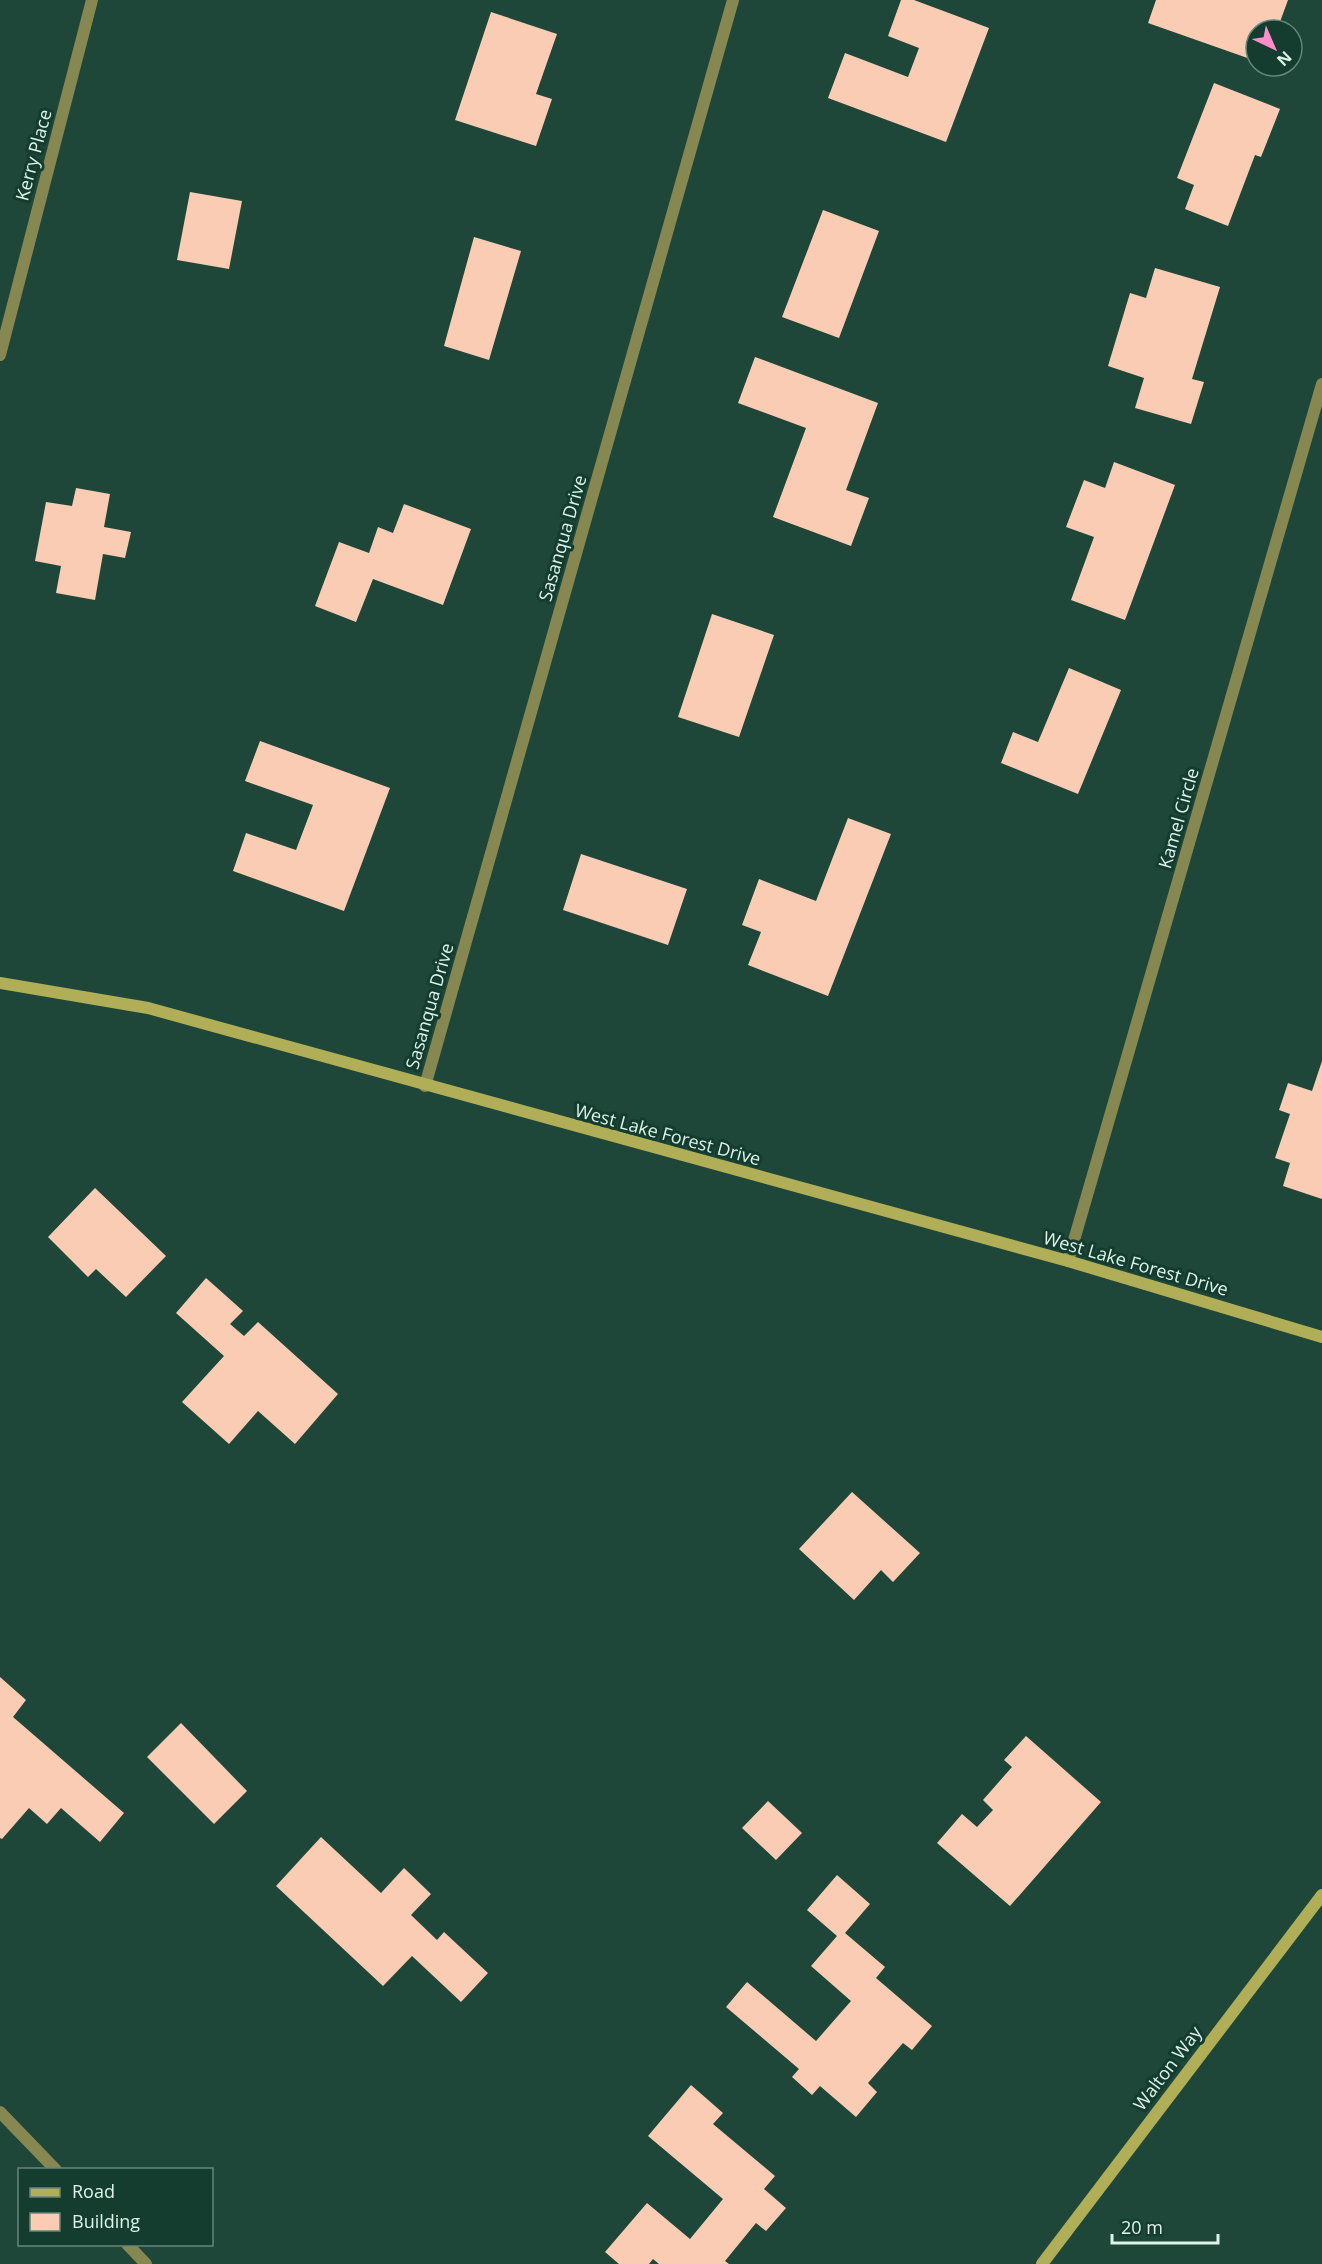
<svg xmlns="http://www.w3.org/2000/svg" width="1322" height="2264" viewBox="0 0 1322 2264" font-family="'Open Sans',sans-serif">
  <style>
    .building { fill: #faccb4 }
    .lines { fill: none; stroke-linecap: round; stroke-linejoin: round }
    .street { stroke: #878752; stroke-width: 12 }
    .secondary { stroke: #b0af58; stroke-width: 12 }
    .labels { text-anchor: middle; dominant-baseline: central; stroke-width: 6; stroke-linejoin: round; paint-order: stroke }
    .street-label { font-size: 18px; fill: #def4ea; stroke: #143c2f }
  </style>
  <rect width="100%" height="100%" fill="#1f4739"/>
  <path class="building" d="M 901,0 L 914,0 L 989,28 L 946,142 L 828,98 L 845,53 L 908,77 L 919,48 L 888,36 Z
    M 1156,0 L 1288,0 L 1277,30 L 1256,30 L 1256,61 L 1148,23 Z
    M 491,12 L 557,34 L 536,94 L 552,99 L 536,146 L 455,120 Z
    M 1214,83 L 1280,109 L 1261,157 L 1255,155 L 1228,226 L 1185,209 L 1194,185 L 1177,178 Z
    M 190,192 L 242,201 L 229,269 L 177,260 Z
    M 823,210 L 879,231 L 839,338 L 782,317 Z
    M 474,237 L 521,251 L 489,360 L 444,346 Z
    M 1155,268 L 1220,287 L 1192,379 L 1204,382 L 1191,424 L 1135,408 L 1144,378 L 1108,366 L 1130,293 L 1146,298 Z
    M 755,357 L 878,403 L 846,490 L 869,498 L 851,546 L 773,517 L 806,428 L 738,403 Z
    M 1114,462 L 1175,485 L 1125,620 L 1071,600 L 1094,537 L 1066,527 L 1084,480 L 1105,488 Z
    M 76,488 L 110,494 L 104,527 L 131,532 L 125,558 L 103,554 L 95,600 L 56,593 L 61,566 L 35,561 L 46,502 L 72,506 Z
    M 404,504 L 471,529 L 443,605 L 373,579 L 356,622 L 315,606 L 339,542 L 369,553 L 378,527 L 393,533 Z
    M 712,614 L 774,635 L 739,737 L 678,717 Z
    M 1069,668 L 1121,690 L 1078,794 L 1001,763 L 1013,732 L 1038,742 Z
    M 260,741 L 390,788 L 344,911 L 233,871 L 246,833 L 296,850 L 313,805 L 245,781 Z
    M 848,818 L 891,834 L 828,996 L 748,965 L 761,932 L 742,925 L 759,879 L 816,901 Z
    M 581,854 L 687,889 L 668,945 L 563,910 Z
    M 1322,1061 L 1322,1199 L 1283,1186 L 1290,1163 L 1275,1158 L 1290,1114 L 1279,1110 L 1288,1083 L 1312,1091 Z
    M 95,1188 L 166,1256 L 126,1297 L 96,1269 L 88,1277 L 48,1237 Z
    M 206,1278 L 243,1311 L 230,1324 L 244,1336 L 258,1322 L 338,1394 L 295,1444 L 258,1411 L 229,1444 L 182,1402 L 224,1356 L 176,1313 Z
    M 852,1492 L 920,1553 L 893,1582 L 881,1570 L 854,1600 L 799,1549 Z
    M 0,1677 L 26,1700 L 13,1717 L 124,1813 L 100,1842 L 61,1808 L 47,1824 L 29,1808 L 2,1839 L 0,1838 Z
    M 181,1723 L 247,1791 L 214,1824 L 147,1757 Z
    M 1026,1736 L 1101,1802 L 1010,1906 L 937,1843 L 962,1814 L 977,1827 L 993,1810 L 983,1800 L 1012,1767 L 1004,1760 Z
    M 768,1801 L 802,1833 L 776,1860 L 742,1828 Z
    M 321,1837 L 381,1893 L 404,1868 L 431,1894 L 411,1915 L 437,1940 L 444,1932 L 488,1973 L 461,2002 L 412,1956 L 383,1986 L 276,1886 Z
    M 837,1875 L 870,1904 L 845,1933 L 885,1967 L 876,1978 L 932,2026 L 912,2050 L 903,2043 L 868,2083 L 877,2092 L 856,2117 L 820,2086 L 812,2095 L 792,2077 L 799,2069 L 726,2007 L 747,1982 L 816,2041 L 851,2001 L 811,1966 L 837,1936 L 807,1910 Z
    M 691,2085 L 723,2113 L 713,2124 L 775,2176 L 764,2189 L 786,2208 L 766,2231 L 756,2223 L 725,2261 L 729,2264 L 659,2264 L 653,2259 L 649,2264 L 619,2264 L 605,2252 L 647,2203 L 690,2239 L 723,2199 L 648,2136 Z"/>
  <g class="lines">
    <path class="street" d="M 0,355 L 92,0
      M 425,1086 L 733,0
      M 1068,1261 L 1322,384
      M 0,2112 L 56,2170
      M 127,2244 L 146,2264"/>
    <path class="secondary" d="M 0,983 L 148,1008 L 1068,1261 L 1322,1337
      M 1042,2264 L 1322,1895"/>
  </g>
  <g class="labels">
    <g class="street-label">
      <text transform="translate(33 155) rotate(-75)">Kerry Place</text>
      <text transform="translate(562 538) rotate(-74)">Sasanqua Drive</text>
      <text transform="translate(1178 818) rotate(-74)">Kamel Circle</text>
      <text transform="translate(429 1006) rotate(-74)">Sasanqua Drive</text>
      <text transform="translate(668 1134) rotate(15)">West Lake Forest Drive</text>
      <text transform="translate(1136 1263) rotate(16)">West Lake Forest Drive</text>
      <text transform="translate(1167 2068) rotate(-53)">Walton Way</text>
    </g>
  </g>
  <rect x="18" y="2168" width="195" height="78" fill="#143c2f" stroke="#65867a" stroke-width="1.5"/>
  <rect x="30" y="2188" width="30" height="9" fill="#b0af58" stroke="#65867a" stroke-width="1.5"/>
  <text x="72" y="2198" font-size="18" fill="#def4ea">Road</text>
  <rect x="30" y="2213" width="30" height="18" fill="#faccb4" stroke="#65867a" stroke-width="1.5"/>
  <text x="72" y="2228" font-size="18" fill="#def4ea">Building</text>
  <g transform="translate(1274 48) rotate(136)"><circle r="28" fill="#143c2f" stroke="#65867a" stroke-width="1.5"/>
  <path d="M0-4.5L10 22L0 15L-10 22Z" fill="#fa8fc7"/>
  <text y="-9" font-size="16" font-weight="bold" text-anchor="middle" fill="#def4ea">N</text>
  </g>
  <path d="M1112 2234v9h106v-9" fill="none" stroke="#def4ea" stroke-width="3"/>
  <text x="1121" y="2234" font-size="18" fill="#def4ea" stroke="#143c2f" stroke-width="4.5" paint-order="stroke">20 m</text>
</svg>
